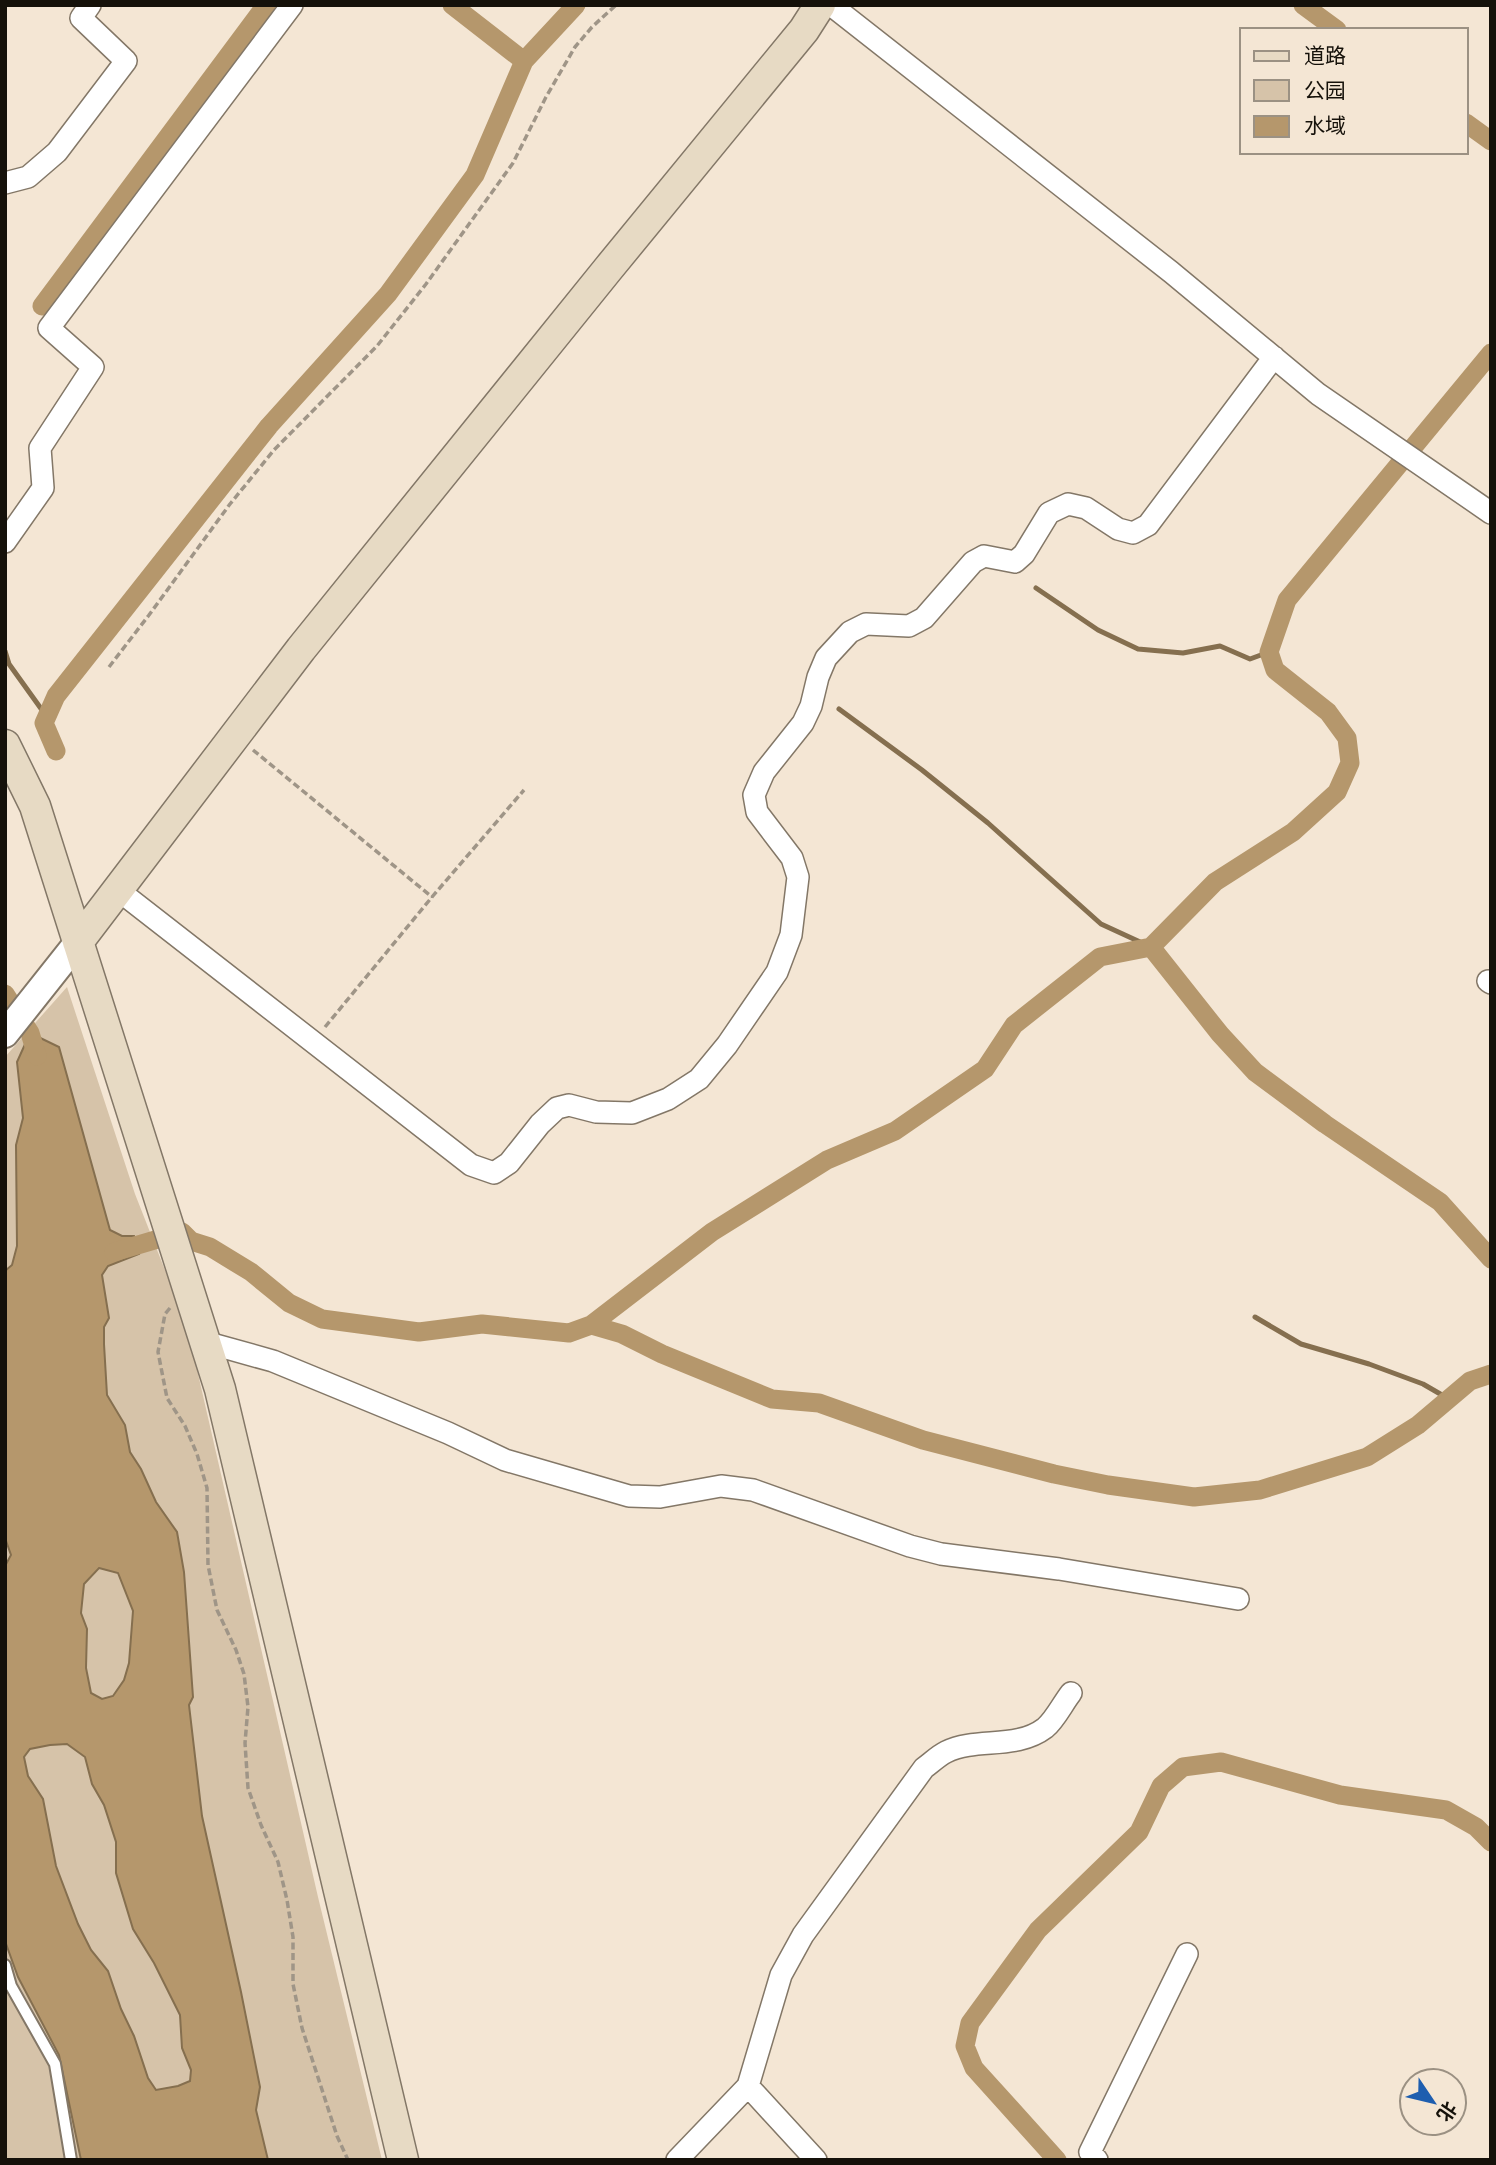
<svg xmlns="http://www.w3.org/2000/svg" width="1496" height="2165" viewBox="0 0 1496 2165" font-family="Signika,'Noto Sans SC',sans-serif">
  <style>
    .green { fill: #d6c3a9 }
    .water { fill: #b5976c; stroke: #856f4f; stroke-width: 2; fill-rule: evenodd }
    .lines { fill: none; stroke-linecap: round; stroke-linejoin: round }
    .stream { stroke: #856f4f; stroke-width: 5 }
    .canal { stroke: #b5976c; stroke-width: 19 }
    .service-casing { stroke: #837767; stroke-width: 14 }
    .minor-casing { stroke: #837767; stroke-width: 24 }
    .tertiary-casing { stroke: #837767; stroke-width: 30 }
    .secondary-casing { stroke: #837767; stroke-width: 33 }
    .path { stroke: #9f9587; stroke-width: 3.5; stroke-dasharray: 7 3.5; stroke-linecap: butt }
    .service { stroke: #fff; stroke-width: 10 }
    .minor { stroke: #fff; stroke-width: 21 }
    .tertiary { stroke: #fff; stroke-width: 26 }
    .secondary { stroke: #e7dac4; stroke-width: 30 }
  </style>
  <rect width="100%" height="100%" fill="#f4e6d4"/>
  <path class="green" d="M 67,987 L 135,1194 L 187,1326 L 318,1897 L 382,2160 L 5,2160 L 5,1057 Z"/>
  <path class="water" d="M 30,1033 L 59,1047 L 110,1230 L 122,1236 L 134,1236 L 139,1254 L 108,1266 L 102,1275 L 109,1318 L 104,1327 L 104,1344 L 107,1395 L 125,1425 L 130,1452 L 141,1469 L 156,1502 L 177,1532 L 184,1572 L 193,1697 L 189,1705 L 202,1816 L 241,1992 L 260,2087 L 256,2110 L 268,2160 L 81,2160 L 59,2055 L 18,1977 L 5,1941 L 5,1566 L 11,1555 L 5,1538 L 5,1271 L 12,1265 L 17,1246 L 16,1145 L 23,1118 L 17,1062 ZM 99,1568 L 118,1573 L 133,1611 L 129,1663 L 124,1680 L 113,1696 L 102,1699 L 91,1693 L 86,1668 L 87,1629 L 81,1613 L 84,1584 ZM 67,1744 L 85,1757 L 92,1784 L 104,1805 L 116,1842 L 116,1873 L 133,1929 L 154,1963 L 180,2015 L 182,2048 L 191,2070 L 190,2081 L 178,2086 L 156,2090 L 148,2078 L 134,2036 L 121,2009 L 108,1971 L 91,1950 L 78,1924 L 56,1866 L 43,1799 L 28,1776 L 24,1757 L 30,1749 L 50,1745 Z"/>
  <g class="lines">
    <path class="stream" d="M 1036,588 L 1098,630 L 1138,649 L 1183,653 L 1220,646 L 1250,659 L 1269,652
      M 5,651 L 9,664 L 47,717
      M 839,709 L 922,770 L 988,823 L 1101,924 L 1151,947
      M 1255,1317 L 1301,1344 L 1369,1364 L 1423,1384 L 1442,1395 L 1443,1404"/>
    <path class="canal" d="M 452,5 L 524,61
      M 1303,5 L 1337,30
      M 1466,123 L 1491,141
      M 42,306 L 266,5
      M 1491,353 L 1287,600 L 1269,652 L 1275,670 L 1328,712 L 1347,738 L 1350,763 L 1337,792 L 1293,832 L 1215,882 L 1151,947 L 1220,1034 L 1255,1072 L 1325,1124 L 1440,1202 L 1491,1259
      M 56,751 L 44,723 L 56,696 L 269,426 L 388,294 L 475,175 L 524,61 L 576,5
      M 5,994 L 30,1033 L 37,1056
      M 114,1252 L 182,1232 L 191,1241 L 210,1247 L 251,1272 L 289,1303 L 322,1319 L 419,1332 L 482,1324 L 569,1333 L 591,1325 L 712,1232 L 827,1160 L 895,1131 L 985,1069 L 1014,1025 L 1100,957 L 1151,947
      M 591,1325 L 622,1334 L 662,1354 L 772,1399 L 819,1403 L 923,1440 L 1054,1474 L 1108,1485 L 1194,1497 L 1260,1490 L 1367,1457 L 1418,1425 L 1470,1381 L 1491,1374
      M 1057,2160 L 974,2068 L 965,2046 L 970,2023 L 1038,1930 L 1139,1832 L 1161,1786 L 1183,1767 L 1221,1762 L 1340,1795 L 1446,1810 L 1476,1827 L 1491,1842"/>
    <g class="service-casing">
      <path id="service" d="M 5,1965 L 11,1986 L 55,2064 L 71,2160"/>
    </g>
    <g class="minor-casing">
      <path id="minor" d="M 831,5 L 1171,272 L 1318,394 L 1491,513
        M 5,183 L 28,177 L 57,152 L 126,61 L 81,18 L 90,5
        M 5,542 L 43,488 L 40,448 L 93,367 L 49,328 L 292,5
        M 118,890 L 471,1165 L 494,1173 L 509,1163 L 540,1124 L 557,1108 L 569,1105 L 596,1112 L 632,1113 L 668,1099 L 699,1079 L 727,1045 L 777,972 L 791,935 L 798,877 L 792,858 L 757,812 L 754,795 L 764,772 L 803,723 L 811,706 L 818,677 L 826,658 L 850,632 L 866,624 L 909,626 L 924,618 L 973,562 L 984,556 L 1015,562 L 1024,554 L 1049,513 L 1068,504 L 1086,508 L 1118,529 L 1133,533 L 1148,525 L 1274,357
        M 1488,981 L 1491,983
        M 205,1342 L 273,1361 L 448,1433 L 505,1460 L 629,1496 L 660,1497 L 721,1486 L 753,1490 L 910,1546 L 941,1554 L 1059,1569 L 1238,1599
        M 748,2086 L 781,1975 L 803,1935 L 924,1768 C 931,1763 938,1756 946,1752 C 977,1737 1016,1750 1045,1728 C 1055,1720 1063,1703 1071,1693
        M 677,2160 L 748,2086 L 816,2160
        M 1097,2160 L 1090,2152 L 1187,1954"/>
    </g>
    <g class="tertiary-casing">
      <path id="tertiary" d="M 5,1034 L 78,942"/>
    </g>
    <g class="secondary-casing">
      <path id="secondary" d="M 5,745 L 35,806 L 220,1389 L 403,2160
        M 78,942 L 301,649 L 608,269 L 804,30 L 820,5"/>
    </g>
    <path class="path" d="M 109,667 L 149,615 L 230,504 L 274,450 L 377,346 L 426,284 L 513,163 L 546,97 L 575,47 L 592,27 L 616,5
      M 253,750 L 432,897
      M 325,1027 L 432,897 L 524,790
      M 170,1308 L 165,1314 L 158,1352 L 167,1398 L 185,1426 L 197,1454 L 207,1488 L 208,1565 L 217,1610 L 236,1650 L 244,1674 L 248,1707 L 245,1743 L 248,1788 L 261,1825 L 278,1862 L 287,1900 L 293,1937 L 293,1984 L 302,2028 L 337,2136 L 348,2160"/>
    <use href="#service" class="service"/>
    <use href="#minor" class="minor"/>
    <use href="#tertiary" class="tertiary"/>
    <use href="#secondary" class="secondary"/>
  </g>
  <rect width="1496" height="2165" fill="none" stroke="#15110a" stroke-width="14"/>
  <rect x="1240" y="28" width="228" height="126" fill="#f4e6d4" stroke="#9b9183" stroke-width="2"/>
  <rect x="1254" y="51" width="35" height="10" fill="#e7dac4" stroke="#9b9183" stroke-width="2"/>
  <text x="1304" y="63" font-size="21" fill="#15110a">道路</text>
  <rect x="1254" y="80" width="35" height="21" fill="#d6c3a9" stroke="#9b9183" stroke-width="2"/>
  <text x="1304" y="98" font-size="21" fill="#15110a">公园</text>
  <rect x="1254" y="116" width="35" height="21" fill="#b5976c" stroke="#9b9183" stroke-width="2"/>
  <text x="1304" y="133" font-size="21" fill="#15110a">水域</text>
  <g transform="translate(1433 2102) rotate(125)"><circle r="33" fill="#f4e6d4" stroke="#9b9183" stroke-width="2"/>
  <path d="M0-5L12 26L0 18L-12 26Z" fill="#1e5eaf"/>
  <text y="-10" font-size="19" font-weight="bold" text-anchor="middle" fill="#15110a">北</text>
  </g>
</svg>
